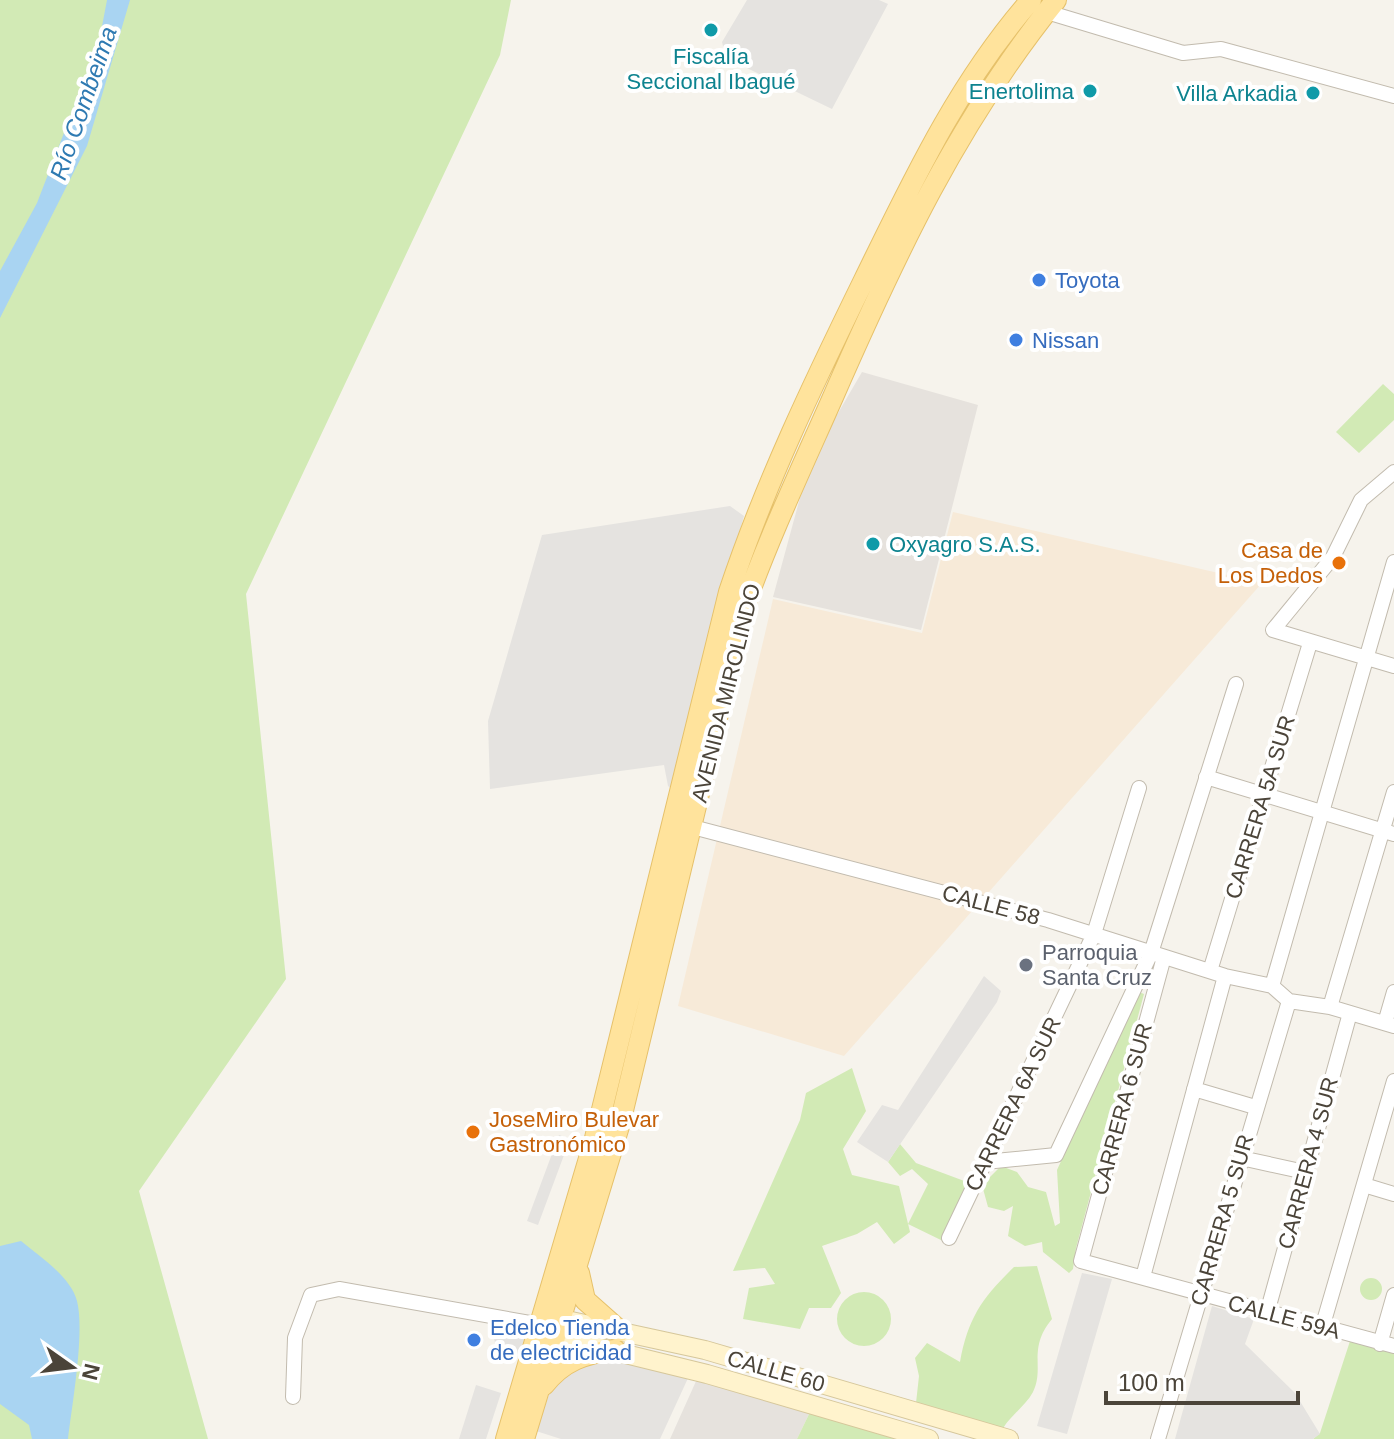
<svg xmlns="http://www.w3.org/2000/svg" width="1394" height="1439" viewBox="0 0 1394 1439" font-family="Helvetica,sans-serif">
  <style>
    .commercial { fill: #f7ead8 }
    .industrial { fill: #e6e2dd }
    .green { fill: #d2eab5 }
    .parking { fill: #e5e3e0 }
    .water { fill: #a9d4f2 }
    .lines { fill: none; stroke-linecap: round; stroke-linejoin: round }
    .street-casing { stroke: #c2bbae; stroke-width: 16 }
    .secondary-casing { stroke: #d6c79b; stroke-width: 20 }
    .primary-casing { stroke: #e6c16a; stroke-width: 22 }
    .street { stroke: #fff; stroke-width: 14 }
    .secondary { stroke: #fff3cd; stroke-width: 18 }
    .primary { stroke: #ffe39c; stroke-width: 20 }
    .culture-dot { fill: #0f9aa8; stroke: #fff; stroke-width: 3 }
    .shop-dot { fill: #3f7fe0; stroke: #fff; stroke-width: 3 }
    .food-dot { fill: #e8710a; stroke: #fff; stroke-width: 3 }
    .worship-dot { fill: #6b7280; stroke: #fff; stroke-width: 3 }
    .labels { text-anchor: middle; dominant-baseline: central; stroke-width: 8; stroke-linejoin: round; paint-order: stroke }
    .culture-label { font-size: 22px; fill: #0d838f; stroke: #fff; text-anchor: end }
    .shop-label { font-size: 22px; fill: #366cbe; stroke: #fff; text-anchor: start }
    .food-label { font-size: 22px; fill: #c56008; stroke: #fff; text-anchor: end }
    .street-label { font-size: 22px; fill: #4b4439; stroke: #fff }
    .worship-label { font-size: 22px; fill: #5b616d; stroke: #fff; text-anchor: start }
    .water-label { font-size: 24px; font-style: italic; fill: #2e7ab2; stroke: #fff }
  </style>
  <rect width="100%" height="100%" fill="#f6f3ec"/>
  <path class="commercial" d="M 953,512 L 1262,583 L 844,1056 L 678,1006 L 773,599 L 922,633 Z"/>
  <path class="industrial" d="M 862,372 L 978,405 L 921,630 L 773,597 L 810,461 Z
    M 697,1379 L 811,1410 L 797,1439 L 670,1439 Z"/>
  <path class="green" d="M 0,0 L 511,0 L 500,55 L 246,594 L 286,979 L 139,1191 L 208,1439 L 0,1439 Z
    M 1383,384 L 1394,394 L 1394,420 L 1359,453 L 1336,432 Z
    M 1139,992 L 1144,994 L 1076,1248 L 1073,1269 L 1069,1273 L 1043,1252 L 1042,1242 L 1025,1246 L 1008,1236 L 1013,1206 L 1004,1211 L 988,1207 L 982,1185 L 1001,1166 L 1017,1172 L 1028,1187 L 1046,1192 L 1055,1226 L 1060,1223 L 1057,1170 Z
    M 852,1068 L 866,1111 L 843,1149 L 852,1175 L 899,1186 L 910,1232 L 894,1244 L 877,1222 L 857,1234 L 822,1246 L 841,1293 L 831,1308 L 809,1308 L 800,1329 L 743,1319 L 749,1288 L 775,1284 L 765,1268 L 733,1271 L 800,1120 L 806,1093 Z
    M 900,1144 L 916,1163 L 967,1182 L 945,1242 L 908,1224 L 928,1184 L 912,1169 L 900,1176 L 888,1162 Z
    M 1037,1266 L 1052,1319 C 1027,1349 1045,1368 1033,1392 C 1025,1407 1009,1416 1001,1432 L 916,1403 L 919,1376 L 915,1358 L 927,1343 L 960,1362 C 968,1318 982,1298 1014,1267 Z
    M1360 1289a11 11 0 1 1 22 0a11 11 0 1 1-22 0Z
    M837 1319a27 27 0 1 1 54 0a27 27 0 1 1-54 0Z
    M 1351,1338 L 1394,1353 L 1394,1439 L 1313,1439 L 1320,1433 Z
    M 811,1410 L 910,1439 L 797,1439 Z"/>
  <path class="parking" d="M 747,0 L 879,0 L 888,4 L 832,109 L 726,58 L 722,42 Z
    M 730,506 L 744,516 L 717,613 L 679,795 L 668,786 L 664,765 L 490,789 L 488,721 L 542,535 Z
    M 984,976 L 1001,991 L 997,1002 L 888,1162 L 857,1142 L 882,1105 L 898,1110 Z
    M 559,1135 L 570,1139 L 538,1225 L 527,1221 Z
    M 1082,1273 L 1112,1279 L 1067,1434 L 1037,1426 Z
    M 1212,1306 L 1254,1319 L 1245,1344 L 1295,1393 L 1320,1434 L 1313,1439 L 1175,1439 Z
    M 492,1330 L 535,1337 L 528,1356 L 497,1351 Z
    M 618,1357 L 689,1376 L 660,1439 L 561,1439 L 536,1431 L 550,1392 L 558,1383 L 582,1366 Z
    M 476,1385 L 501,1393 L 486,1439 L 459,1439 Z"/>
  <path class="water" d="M 107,0 L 130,0 L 87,146 L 0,318 L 0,271 L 37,203 L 99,42 Z
    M 21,1241 C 39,1256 71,1277 77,1301 C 85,1332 72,1405 68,1439 L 32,1439 L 29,1425 L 0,1404 L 0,1246 Z"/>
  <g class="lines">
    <g class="street-casing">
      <path id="street" d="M 1047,12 L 1183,53 L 1221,49 L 1394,96
        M 1394,472 L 1361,500 L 1333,557 L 1273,630 L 1394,666
        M 1206,777 L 1394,834
        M 685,825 L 1048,920 L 1225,976 L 1272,986 L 1289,1001 L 1330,1007 L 1394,1026
        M 1164,957 L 1081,1261 L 1394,1346
        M 1210,971 L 1310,643
        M 1272,986 L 1394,562
        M 1330,1007 L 1394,792
        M 1385,1023 L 1394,992
        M 1194,1089 L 1255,1107
        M 1241,1158 L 1305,1172
        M 985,1162 L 1056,1155 L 1151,953 L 1236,684
        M 1364,1185 L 1394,1194
        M 949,1238 L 1094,934 L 1139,788
        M 1143,1277 L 1225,976
        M 1267,1313 L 1350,1013
        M 1322,1328 L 1394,1081
        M 1380,1344 L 1394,1295
        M 293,1397 L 295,1338 L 311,1295 L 339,1289 L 541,1325
        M 1158,1439 L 1289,1001"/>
    </g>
    <g class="secondary-casing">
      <path id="secondary" d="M 548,1323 L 562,1319 L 705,1350 L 1009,1439
        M 543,1327 L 556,1337 L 707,1374 L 929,1439"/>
    </g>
    <g class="primary-casing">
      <path id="primary" d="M 579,1273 L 585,1300 L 620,1331
        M 544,1385 C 563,1361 585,1353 615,1350
        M 506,1439 L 595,1138 L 729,592 C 765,484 814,382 864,280 C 912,182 958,83 1031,0
        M 524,1439 L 620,1123 L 743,610 C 769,537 802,467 833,397 C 895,255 958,121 1056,0"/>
    </g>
    <use href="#street" class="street"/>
    <use href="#secondary" class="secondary"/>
    <use href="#primary" class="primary"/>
  </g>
  <g class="culture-dot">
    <circle cx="711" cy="30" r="8"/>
    <circle cx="1090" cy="91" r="8"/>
    <circle cx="1313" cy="93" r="8"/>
    <circle cx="873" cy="544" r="8"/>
  </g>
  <g class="shop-dot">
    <circle cx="1039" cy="280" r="8"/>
    <circle cx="1016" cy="340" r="8"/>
    <circle cx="474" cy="1340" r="8"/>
  </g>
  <g class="food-dot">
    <circle cx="1339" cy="563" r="8"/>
    <circle cx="473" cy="1132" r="8"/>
  </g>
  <circle class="worship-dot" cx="1026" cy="965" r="8"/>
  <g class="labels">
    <g class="culture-label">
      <text x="711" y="56" text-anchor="middle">Fiscalía<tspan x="711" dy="25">Seccional Ibagué</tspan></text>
      <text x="1074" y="91">Enertolima</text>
      <text x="1297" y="93">Villa Arkadia</text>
      <text x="889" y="544" text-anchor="start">Oxyagro S.A.S.</text>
    </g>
    <g class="shop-label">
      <text x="1055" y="280">Toyota</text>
      <text x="1032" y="340">Nissan</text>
      <text x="490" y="1327">Edelco Tienda<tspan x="490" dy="25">de electricidad</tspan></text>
    </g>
    <g class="food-label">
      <text x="1323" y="550">Casa de<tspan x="1323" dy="25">Los Dedos</tspan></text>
      <text x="489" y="1119" text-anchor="start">JoseMiro Bulevar<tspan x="489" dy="25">Gastronómico</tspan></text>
    </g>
    <g class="street-label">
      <text transform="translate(726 693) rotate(-76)">AVENIDA MIROLINDO</text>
      <text transform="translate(1260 807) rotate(-73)">CARRERA 5A SUR</text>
      <text transform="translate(991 905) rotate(15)">CALLE 58</text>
      <text transform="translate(1013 1104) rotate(-64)">CARRERA 6A SUR</text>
      <text transform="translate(1122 1109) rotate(-75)">CARRERA 6 SUR</text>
      <text transform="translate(1308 1163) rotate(-75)">CARRERA 4 SUR</text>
      <text transform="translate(1222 1220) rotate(-74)">CARRERA 5 SUR</text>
      <text transform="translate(1284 1317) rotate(15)">CALLE 59A</text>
      <text transform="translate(776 1371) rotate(16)">CALLE 60</text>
    </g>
    <g class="worship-label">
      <text x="1042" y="952">Parroquia<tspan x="1042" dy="25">Santa Cruz</tspan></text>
    </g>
    <g class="water-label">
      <text transform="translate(83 103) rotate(-71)">Río Combeima</text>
    </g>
  </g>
  <g transform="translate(72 1367) rotate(104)" stroke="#ffffff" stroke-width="6" paint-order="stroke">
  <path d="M0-6L14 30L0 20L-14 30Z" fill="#4b4439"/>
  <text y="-12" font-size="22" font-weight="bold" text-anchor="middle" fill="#4b4439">N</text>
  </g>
  <path d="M1106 1391v12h192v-12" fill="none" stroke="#4b4439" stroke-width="4"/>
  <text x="1118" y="1391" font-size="24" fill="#4b4439" stroke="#ffffff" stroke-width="6" paint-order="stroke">100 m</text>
</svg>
